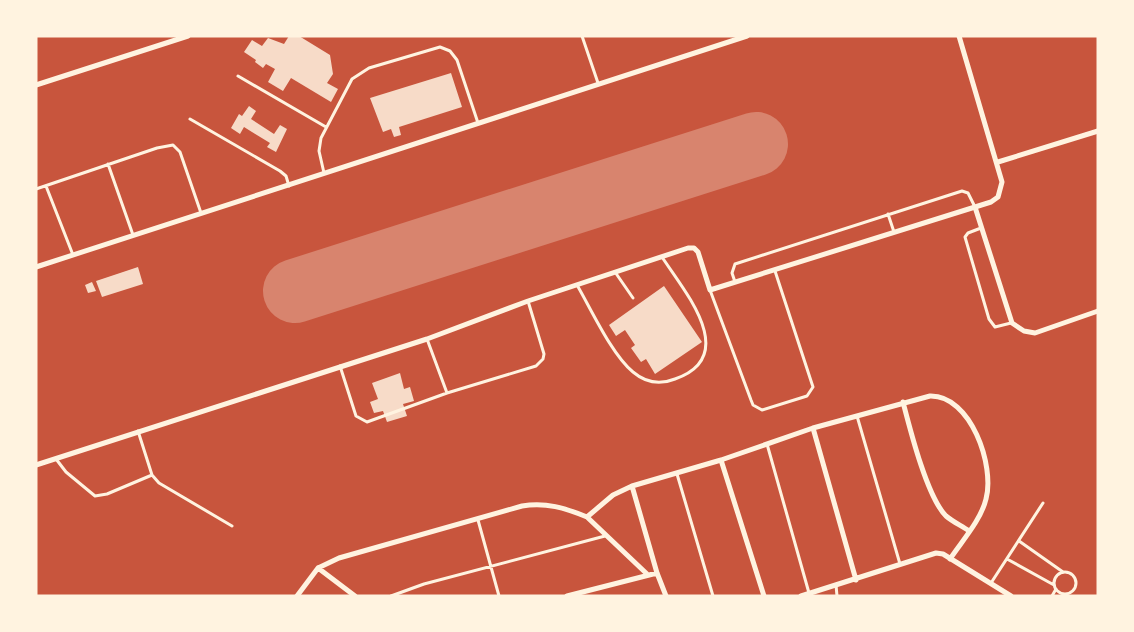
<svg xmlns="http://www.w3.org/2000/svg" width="1134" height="632" viewBox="0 0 1134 632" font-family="Cabin,sans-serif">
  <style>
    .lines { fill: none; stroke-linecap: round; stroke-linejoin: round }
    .runway { stroke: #d8846e; stroke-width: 64 }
    .building { fill: #f7dbc8 }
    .service { stroke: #fff3e0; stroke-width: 3 }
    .minor { stroke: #fff3e0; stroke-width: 5 }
  </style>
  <rect width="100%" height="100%" fill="#c8553d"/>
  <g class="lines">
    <path class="runway" d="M 295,291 L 756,144"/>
  </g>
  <path class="building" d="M 289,36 L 299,36 L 330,55 L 333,74 L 327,83 L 338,89 L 331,102 L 291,78 L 283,91 L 268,82 L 275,69 L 266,64 L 263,68 L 255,62 L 256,60 L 244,52 L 252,40 L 262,46 L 268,38 L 284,44 Z
    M 451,73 L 462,107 L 399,127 L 401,135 L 394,137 L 391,129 L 383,132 L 370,98 Z
    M 249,106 L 256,111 L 251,119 L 274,134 L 280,125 L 287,129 L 276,152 L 267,147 L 270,143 L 244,127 L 240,134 L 231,128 L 239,114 L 242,116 Z
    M 138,267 L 143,284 L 102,297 L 96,281 Z
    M 92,282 L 96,291 L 88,293 L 85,285 Z
    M 664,286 L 702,342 L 655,374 L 646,359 L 641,362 L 631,348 L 635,345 L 625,330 L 616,336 L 609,325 Z
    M 400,373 L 404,389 L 410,387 L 414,401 L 403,404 L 407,416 L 387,422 L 383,411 L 374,413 L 370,402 L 378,399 L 372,383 Z"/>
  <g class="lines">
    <path class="service" d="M 582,36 L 598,83
      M 238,76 L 326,127
      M 190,119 L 280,171 L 286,176 L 289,186
      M 108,164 L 133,235
      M 324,173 L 319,151 L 321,138 L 352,79 L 369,68 L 440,47 L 450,51 L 457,60 L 478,123
      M 46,186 L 73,255
      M 36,189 L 157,148 L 173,145 L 180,152 L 201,213
      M 888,214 L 894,232
      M 981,228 L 968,233 L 965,237 L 989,319 L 995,327 L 1011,323
      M 615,272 L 633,298
      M 735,282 L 732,273 L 735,264 L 962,191 L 968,193 L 975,207
      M 577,285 C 591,309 612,355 633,372 C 646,383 660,385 675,379 C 741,356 684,291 662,257
      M 710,290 L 751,400 L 753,405 L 762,410 L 807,396 L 813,387 L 775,271
      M 427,339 L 447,393 L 536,366 L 543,359 L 544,354 L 528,301
      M 340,366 L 356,416 L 367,422 L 447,393
      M 857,416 L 900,564
      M 138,431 L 152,475 L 159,483 L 232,526
      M 767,444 L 809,593
      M 56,459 L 66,472 L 95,496 L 107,494 L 152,475
      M 677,474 L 713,596
      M 478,520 L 499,596
      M 1019,541 L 1063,572
      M 1007,559 L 1054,585
      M1054 583a11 11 0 1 1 22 0a11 11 0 1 1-22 0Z
      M 991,583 L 1043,503
      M 836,585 L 837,596
      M 391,596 L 424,584 L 605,536
      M 1052,596 L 1056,589"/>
    <path class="minor" d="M 36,85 L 188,36
      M 998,162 L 1098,131
      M 975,207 L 1012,323 L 1024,331 L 1035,333 L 1098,311
      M 36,267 L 747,36
      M 903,402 C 910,429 927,497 946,516 C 953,522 962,526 969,531
      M 813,428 L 856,580
      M 721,460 L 764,596
      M 36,465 L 427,339 L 528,301 L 688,248 L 694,248 L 698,252 L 710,290 L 991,202 L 998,197 L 1002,182 L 959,36
      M 632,486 L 657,573 L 666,596
      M 318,568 L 355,596
      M 647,574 L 587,517 L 613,495 L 632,486 L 721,460 L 813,428 L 930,396 C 971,395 995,466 986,499 C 981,520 962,541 950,559
      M 297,596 L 318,568 L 339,558 L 522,506 C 546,502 565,508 587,517
      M 567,596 L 657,573
      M 801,596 L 936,553 L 943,554 L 1011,596"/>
  </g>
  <rect width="1134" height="632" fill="none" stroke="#fff3e0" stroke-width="75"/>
</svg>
